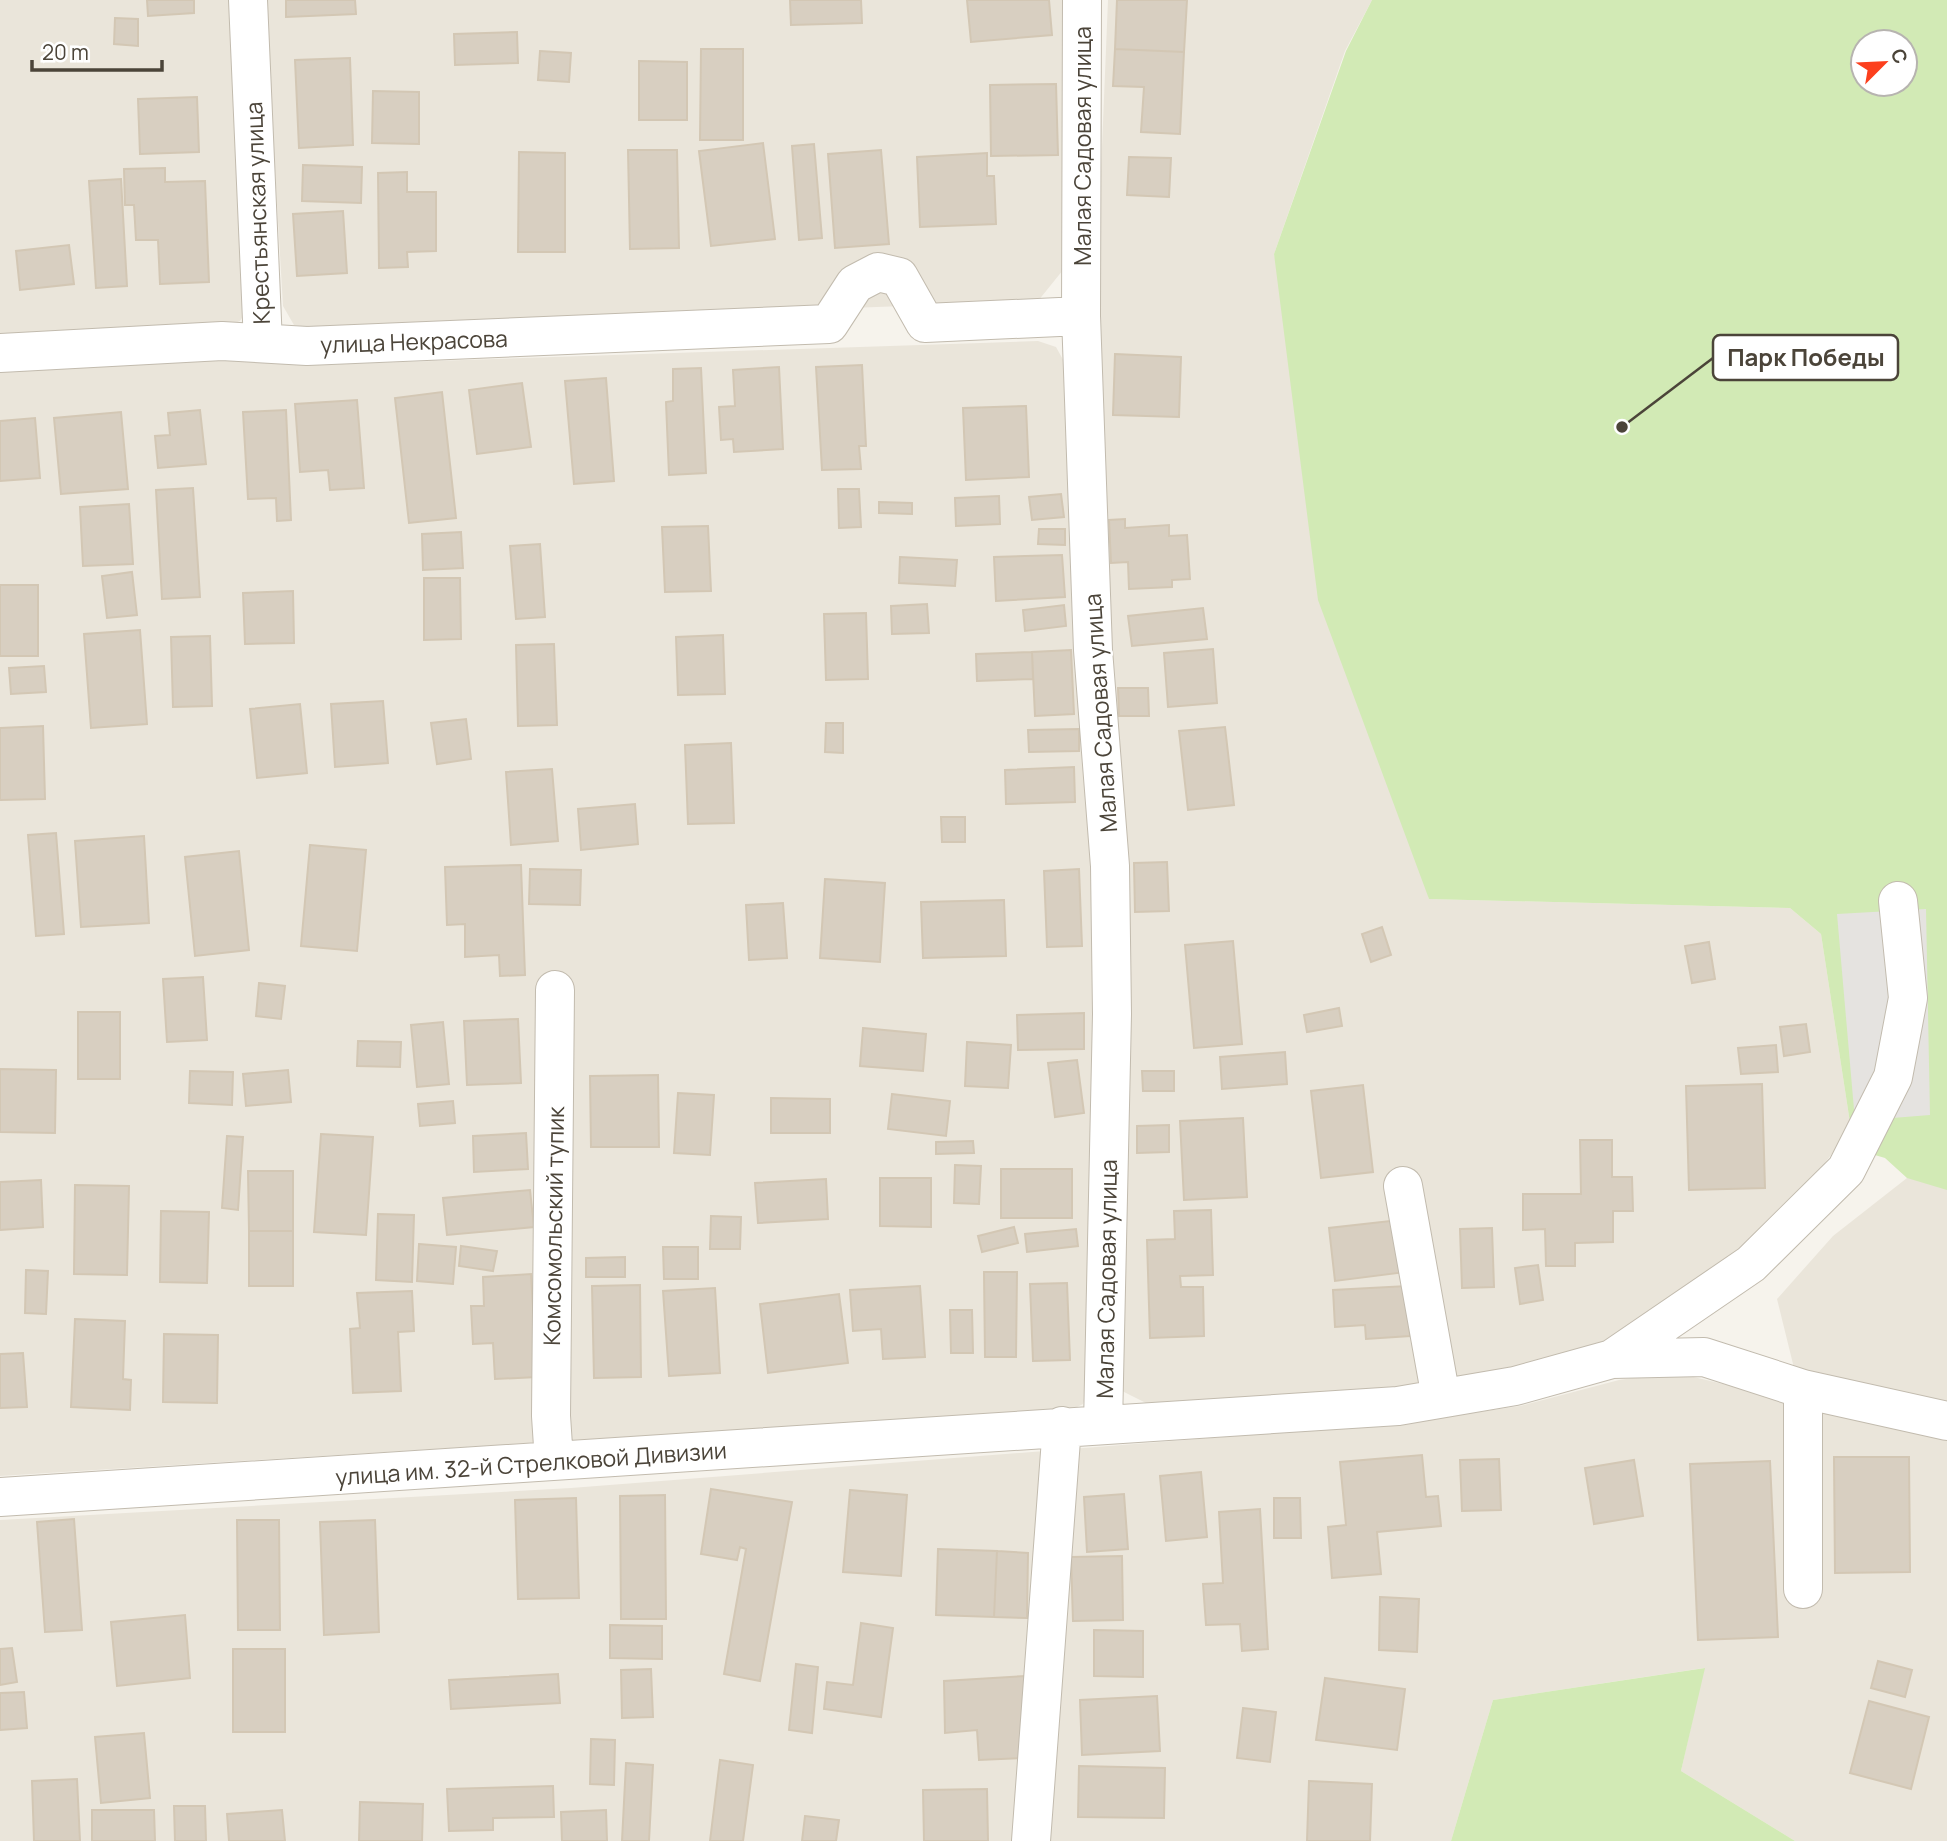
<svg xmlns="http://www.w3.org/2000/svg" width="1947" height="1841" viewBox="0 0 1947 1841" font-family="Manrope,sans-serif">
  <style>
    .residential { fill: #eae5da }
    .green { fill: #d2eab5; fill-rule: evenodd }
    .parking { fill: #e5e3e0 }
    .building { fill: #d8cfc1; stroke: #d3c7b4; stroke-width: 2 }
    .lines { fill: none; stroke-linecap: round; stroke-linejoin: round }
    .minor-casing { stroke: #c2bbae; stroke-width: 40 }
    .minor { stroke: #fff; stroke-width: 38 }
    .labels { text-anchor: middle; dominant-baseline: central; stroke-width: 5; stroke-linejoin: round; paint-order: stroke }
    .street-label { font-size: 23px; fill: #4b4439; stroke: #fff }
    .leader { fill: none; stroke: #4b4439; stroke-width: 2.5 }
    .callout-dot { fill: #4b4439; stroke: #fff; stroke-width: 2.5 }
    .callout { fill: #fff; stroke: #4b4439; stroke-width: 2.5 }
    .callout-label { font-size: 24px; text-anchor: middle; font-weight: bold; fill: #4b4439 }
  </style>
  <rect width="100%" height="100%" fill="#f6f3ec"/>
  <path class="residential" d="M 0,0 L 233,0 L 248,308 L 240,321 L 227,326 L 0,338 Z
    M 265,0 L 1068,0 L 1063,270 L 1038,301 L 312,328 L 294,325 L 283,306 Z
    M 1108,0 L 1372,0 L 1345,51 L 1274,254 L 1429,899 L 1790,908 L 1821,934 L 1851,1129 L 1797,1199 L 1710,1281 L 1599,1344 L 1508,1369 L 1393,1388 L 1146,1403 L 1118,1389 L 1096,295 Z
    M 1038,341 L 1056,347 L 1066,365 L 1096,866 L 1088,1389 L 1083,1404 L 1073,1409 L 0,1476 L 0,367 L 231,355 L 313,365 Z
    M 1928,1171 L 1947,1173 L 1947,1403 L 1794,1368 L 1777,1299 L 1833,1236 L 1907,1178 Z
    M 1673,1372 L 1947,1438 L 1947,1841 L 1795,1841 L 1681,1771 L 1704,1668 L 1493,1700 L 1451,1841 L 0,1841 L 0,1520 L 571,1488 L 1403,1423 L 1520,1406 L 1619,1380 Z"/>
  <path class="green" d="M 1372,0 L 1947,0 L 1947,1190 L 1907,1178 L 1885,1158 L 1858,1150 L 1851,1129 L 1821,934 L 1790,908 L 1429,899 L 1318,600 L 1274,254 L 1346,51 ZM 1863,42 L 1905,42 L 1905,84 L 1863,84 Z
    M 1705,1668 L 1681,1771 L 1795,1841 L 1451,1841 L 1493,1700 Z"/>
  <path class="parking" d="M 1926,909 L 1930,1115 L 1855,1121 L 1837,914 Z"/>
  <path class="building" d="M 147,0 L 194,0 L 194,13 L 148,16 Z
    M 286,0 L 355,0 L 356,14 L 286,17 Z
    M 790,0 L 861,0 L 862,23 L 791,25 Z
    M 967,0 L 1049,0 L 1052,35 L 971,42 Z
    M 1117,0 L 1187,0 L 1184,52 L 1115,49 Z
    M 115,18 L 138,19 L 138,46 L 114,44 Z
    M 517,32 L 518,63 L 455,65 L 454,34 Z
    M 701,49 L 743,49 L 743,140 L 700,140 Z
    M 1115,49 L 1184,52 L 1180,134 L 1141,132 L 1144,87 L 1113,86 Z
    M 540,51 L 571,53 L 569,82 L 538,80 Z
    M 350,58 L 353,145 L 299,148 L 295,60 Z
    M 639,61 L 687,62 L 687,120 L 639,120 Z
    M 1056,84 L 1058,155 L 991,156 L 990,85 Z
    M 373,91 L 419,92 L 419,144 L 372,143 Z
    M 197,97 L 199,152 L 140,154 L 138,99 Z
    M 763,143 L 775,239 L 711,246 L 699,151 Z
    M 814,144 L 822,238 L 799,240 L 792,146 Z
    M 628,150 L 677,150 L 679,248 L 630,249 Z
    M 881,150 L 889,244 L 835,248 L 828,154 Z
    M 519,152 L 565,153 L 565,252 L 518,252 Z
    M 987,153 L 987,176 L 994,176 L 996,224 L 920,227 L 917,157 Z
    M 1129,157 L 1171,158 L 1169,197 L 1127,195 Z
    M 303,165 L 362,167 L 361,203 L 302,201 Z
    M 165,168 L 165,182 L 205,181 L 209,282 L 160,284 L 158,240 L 136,240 L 134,205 L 125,205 L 124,169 Z
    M 407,172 L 407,192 L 436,192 L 436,251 L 407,252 L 408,267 L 379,268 L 378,173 Z
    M 121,179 L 127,286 L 96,288 L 89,181 Z
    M 343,211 L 347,273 L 297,276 L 293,214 Z
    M 69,245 L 74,284 L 20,290 L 16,251 Z
    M 1115,354 L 1181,357 L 1179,417 L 1113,415 Z
    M 862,365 L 866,446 L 859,446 L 861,469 L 822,470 L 816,367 Z
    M 779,367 L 783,449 L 734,452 L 733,439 L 721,440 L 719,407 L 735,406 L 733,370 Z
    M 701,368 L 706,473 L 669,475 L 666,402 L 673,401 L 673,369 Z
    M 606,378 L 614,481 L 574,484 L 565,381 Z
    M 522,383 L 531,447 L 477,454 L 469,390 Z
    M 442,392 L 456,518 L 409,523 L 395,398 Z
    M 357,400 L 364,488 L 330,490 L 328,470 L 300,472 L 295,404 Z
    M 1026,406 L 1029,477 L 966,480 L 963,408 Z
    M 200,410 L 206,464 L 158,468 L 155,436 L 170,435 L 168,413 Z
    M 286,410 L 291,520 L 277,521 L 276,498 L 248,499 L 243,412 Z
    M 121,412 L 128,489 L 61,494 L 54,418 Z
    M 35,418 L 40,478 L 0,481 L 0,421 Z
    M 193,488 L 200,597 L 162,599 L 156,490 Z
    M 838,489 L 859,489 L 861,527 L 839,528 Z
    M 1061,494 L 1064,517 L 1032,520 L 1029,497 Z
    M 999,496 L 1000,524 L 956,526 L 955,498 Z
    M 879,502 L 912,503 L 912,514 L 879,513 Z
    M 129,504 L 133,564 L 83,566 L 80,507 Z
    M 1125,519 L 1125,528 L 1169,525 L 1169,536 L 1187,535 L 1190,579 L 1172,580 L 1172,587 L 1129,589 L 1128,562 L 1111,563 L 1109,520 Z
    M 708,526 L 711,591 L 665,592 L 662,527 Z
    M 1039,529 L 1065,529 L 1065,545 L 1038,544 Z
    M 461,532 L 463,568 L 423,570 L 422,534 Z
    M 540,544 L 545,617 L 516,619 L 510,546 Z
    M 1062,555 L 1065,597 L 996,601 L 994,557 Z
    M 900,557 L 957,560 L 955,586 L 899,583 Z
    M 132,572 L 137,615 L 107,618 L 102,576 Z
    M 424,578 L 460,578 L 461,639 L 424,640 Z
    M 0,585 L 38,585 L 38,656 L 0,656 Z
    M 293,591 L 294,643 L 245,644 L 243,593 Z
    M 927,604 L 929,633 L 892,634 L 891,606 Z
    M 1064,605 L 1066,626 L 1025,631 L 1023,610 Z
    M 1203,608 L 1207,639 L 1132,646 L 1128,616 Z
    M 866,613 L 868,679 L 826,680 L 824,614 Z
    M 140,630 L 147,724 L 91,728 L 84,634 Z
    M 723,635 L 725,694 L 678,695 L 676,637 Z
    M 210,636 L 212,706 L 173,707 L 171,637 Z
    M 554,644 L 557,725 L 518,726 L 516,645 Z
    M 1213,649 L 1217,703 L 1168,707 L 1164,653 Z
    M 1071,650 L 1074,714 L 1035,716 L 1032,652 Z
    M 1032,652 L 1033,679 L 977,681 L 976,654 Z
    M 44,666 L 46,692 L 11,694 L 9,668 Z
    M 1118,688 L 1148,688 L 1149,716 L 1119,716 Z
    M 383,701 L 388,763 L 335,767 L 331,704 Z
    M 300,704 L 307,773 L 257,778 L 250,709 Z
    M 466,719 L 471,759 L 437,764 L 431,723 Z
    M 826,723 L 843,723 L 843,753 L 825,752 Z
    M 43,726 L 45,799 L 0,800 L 0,728 Z
    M 1225,727 L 1234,805 L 1188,810 L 1179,731 Z
    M 1079,729 L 1079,751 L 1029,752 L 1028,730 Z
    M 731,743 L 734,823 L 688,824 L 685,745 Z
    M 1074,767 L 1075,802 L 1006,804 L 1005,770 Z
    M 552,769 L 558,841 L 511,845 L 506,772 Z
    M 635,804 L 638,844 L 581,850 L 578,809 Z
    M 941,817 L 965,817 L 965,842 L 942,842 Z
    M 56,833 L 64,934 L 36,936 L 28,835 Z
    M 144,836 L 149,923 L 81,927 L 75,841 Z
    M 310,845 L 366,850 L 357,951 L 301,946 Z
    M 239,851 L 249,950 L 195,956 L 185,857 Z
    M 1167,862 L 1169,911 L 1135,912 L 1134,863 Z
    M 521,865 L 525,975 L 500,976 L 499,955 L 465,957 L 465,924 L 447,925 L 445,867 Z
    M 530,869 L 581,870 L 580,905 L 529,904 Z
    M 1079,869 L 1082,946 L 1047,947 L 1044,871 Z
    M 825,879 L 885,883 L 880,962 L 820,958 Z
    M 1004,900 L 1006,956 L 923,958 L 921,902 Z
    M 783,903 L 787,958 L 749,960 L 746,905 Z
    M 1382,927 L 1391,955 L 1371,962 L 1362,934 Z
    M 1233,941 L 1242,1044 L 1194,1048 L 1185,945 Z
    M 1709,942 L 1715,979 L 1692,983 L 1685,946 Z
    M 203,977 L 207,1040 L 167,1042 L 163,979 Z
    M 259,983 L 285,986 L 281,1019 L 256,1016 Z
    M 1339,1008 L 1342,1026 L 1307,1032 L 1304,1015 Z
    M 78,1012 L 120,1012 L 120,1079 L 78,1079 Z
    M 1084,1013 L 1084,1049 L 1018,1050 L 1017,1015 Z
    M 518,1019 L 521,1083 L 467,1085 L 464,1021 Z
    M 443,1022 L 449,1084 L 417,1087 L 411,1025 Z
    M 1806,1024 L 1810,1052 L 1784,1056 L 1780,1027 Z
    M 863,1028 L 926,1034 L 923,1071 L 860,1066 Z
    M 358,1041 L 401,1042 L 400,1067 L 357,1066 Z
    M 967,1042 L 1011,1045 L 1008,1088 L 965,1086 Z
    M 1776,1045 L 1778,1072 L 1741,1074 L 1738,1048 Z
    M 1285,1052 L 1287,1084 L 1222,1089 L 1220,1057 Z
    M 1077,1060 L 1084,1113 L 1055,1117 L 1048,1063 Z
    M 0,1069 L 56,1070 L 55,1133 L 0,1132 Z
    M 288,1070 L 291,1102 L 246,1106 L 243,1074 Z
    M 190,1071 L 233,1072 L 232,1105 L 189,1103 Z
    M 1142,1071 L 1174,1071 L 1174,1091 L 1143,1091 Z
    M 658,1075 L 659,1147 L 591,1147 L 590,1076 Z
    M 1762,1084 L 1765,1188 L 1689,1190 L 1686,1086 Z
    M 1363,1085 L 1373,1172 L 1321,1178 L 1311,1091 Z
    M 678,1093 L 714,1095 L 710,1155 L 674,1153 Z
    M 892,1094 L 950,1101 L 946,1136 L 888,1129 Z
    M 771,1098 L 830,1099 L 830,1133 L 771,1133 Z
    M 453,1101 L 455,1123 L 420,1126 L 418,1104 Z
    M 1243,1118 L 1247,1197 L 1184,1200 L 1180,1121 Z
    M 1169,1125 L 1169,1152 L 1137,1153 L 1137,1126 Z
    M 526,1133 L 528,1169 L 474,1172 L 473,1136 Z
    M 321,1134 L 373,1137 L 366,1235 L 314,1232 Z
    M 227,1136 L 243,1137 L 238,1210 L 222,1208 Z
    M 1580,1140 L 1612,1140 L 1612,1177 L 1632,1177 L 1633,1211 L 1613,1211 L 1613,1242 L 1575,1243 L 1575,1266 L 1546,1266 L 1545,1229 L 1523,1230 L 1523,1194 L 1581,1194 Z
    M 973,1141 L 974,1153 L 936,1154 L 936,1142 Z
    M 955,1165 L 981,1166 L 979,1204 L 954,1203 Z
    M 1001,1169 L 1072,1169 L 1072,1218 L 1001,1218 Z
    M 248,1171 L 293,1171 L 293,1231 L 249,1231 Z
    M 880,1178 L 931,1178 L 931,1227 L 880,1226 Z
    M 826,1179 L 828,1219 L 758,1223 L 755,1183 Z
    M 41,1180 L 43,1227 L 0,1230 L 0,1182 Z
    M 75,1185 L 129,1186 L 127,1275 L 74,1274 Z
    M 530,1190 L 534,1227 L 447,1235 L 443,1198 Z
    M 1211,1210 L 1213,1275 L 1180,1276 L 1181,1287 L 1203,1287 L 1204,1336 L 1150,1338 L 1147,1240 L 1175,1239 L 1174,1211 Z
    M 161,1211 L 209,1212 L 207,1283 L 160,1282 Z
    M 378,1214 L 414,1215 L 412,1282 L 376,1280 Z
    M 711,1216 L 741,1217 L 740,1249 L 710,1249 Z
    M 1399,1220 L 1406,1272 L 1335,1281 L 1329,1228 Z
    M 1014,1227 L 1018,1243 L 982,1252 L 978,1236 Z
    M 1492,1228 L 1494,1287 L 1462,1288 L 1460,1229 Z
    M 1076,1229 L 1078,1246 L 1027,1252 L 1025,1234 Z
    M 249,1231 L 293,1231 L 293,1286 L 249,1286 Z
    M 419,1244 L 456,1247 L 453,1284 L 417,1281 Z
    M 461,1246 L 497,1251 L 493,1271 L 459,1266 Z
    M 663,1247 L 698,1247 L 698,1279 L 664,1279 Z
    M 625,1257 L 625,1277 L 586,1277 L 586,1258 Z
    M 1538,1265 L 1543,1300 L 1520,1304 L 1515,1268 Z
    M 26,1270 L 48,1271 L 46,1314 L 25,1313 Z
    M 984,1272 L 1017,1272 L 1016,1357 L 985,1357 Z
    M 531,1274 L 537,1377 L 495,1379 L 493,1343 L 473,1344 L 471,1306 L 484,1306 L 483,1277 Z
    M 1067,1283 L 1070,1360 L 1033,1361 L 1030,1284 Z
    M 640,1285 L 641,1377 L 594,1378 L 592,1286 Z
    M 920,1286 L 925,1357 L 883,1359 L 881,1329 L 853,1331 L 850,1290 Z
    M 1407,1286 L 1410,1336 L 1366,1339 L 1365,1325 L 1335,1327 L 1333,1290 Z
    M 715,1288 L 720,1373 L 669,1376 L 663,1291 Z
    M 412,1291 L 414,1331 L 398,1332 L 401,1391 L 353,1393 L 350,1329 L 360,1328 L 357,1293 Z
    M 839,1294 L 848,1363 L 768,1373 L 760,1304 Z
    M 950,1310 L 972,1310 L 973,1353 L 951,1353 Z
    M 75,1319 L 125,1321 L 123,1379 L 131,1380 L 130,1410 L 71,1407 Z
    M 164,1334 L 218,1335 L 217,1403 L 163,1402 Z
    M 23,1353 L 27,1407 L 0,1408 L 0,1354 Z
    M 1422,1455 L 1426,1497 L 1438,1496 L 1441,1526 L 1377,1532 L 1381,1574 L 1332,1578 L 1328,1527 L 1346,1525 L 1340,1462 Z
    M 1834,1457 L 1909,1457 L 1910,1572 L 1835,1573 Z
    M 1499,1459 L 1501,1510 L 1462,1511 L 1460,1460 Z
    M 1634,1460 L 1643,1516 L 1594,1524 L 1585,1468 Z
    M 1770,1461 L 1778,1637 L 1698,1640 L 1690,1464 Z
    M 1201,1472 L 1207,1537 L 1166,1541 L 1160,1476 Z
    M 711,1489 L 792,1502 L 760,1681 L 724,1674 L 746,1549 L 740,1547 L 737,1560 L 701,1554 Z
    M 850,1490 L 907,1495 L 901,1576 L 843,1572 Z
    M 1124,1494 L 1128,1549 L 1087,1552 L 1084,1497 Z
    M 665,1495 L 666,1619 L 621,1619 L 620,1496 Z
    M 576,1498 L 579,1598 L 518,1599 L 515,1500 Z
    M 1274,1498 L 1300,1498 L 1301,1538 L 1274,1538 Z
    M 1260,1509 L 1268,1649 L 1242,1651 L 1240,1624 L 1206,1625 L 1203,1584 L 1223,1583 L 1219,1512 Z
    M 74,1519 L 82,1630 L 45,1632 L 37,1522 Z
    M 237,1520 L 279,1520 L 280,1630 L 238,1630 Z
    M 375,1520 L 379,1632 L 324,1635 L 320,1522 Z
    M 938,1549 L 997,1551 L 994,1617 L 936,1615 Z
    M 997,1551 L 1028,1553 L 1027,1618 L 994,1617 Z
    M 1122,1556 L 1123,1620 L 1073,1621 L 1071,1557 Z
    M 1380,1597 L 1419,1599 L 1417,1652 L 1379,1650 Z
    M 185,1615 L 190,1678 L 117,1686 L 111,1622 Z
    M 861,1623 L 893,1628 L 881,1717 L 824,1709 L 827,1682 L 853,1685 Z
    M 610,1625 L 662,1626 L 662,1659 L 610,1658 Z
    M 1094,1630 L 1143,1631 L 1143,1677 L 1094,1676 Z
    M 12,1648 L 17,1682 L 0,1685 L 0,1649 Z
    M 233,1649 L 285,1649 L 285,1732 L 233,1732 Z
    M 1878,1661 L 1912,1670 L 1905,1697 L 1871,1688 Z
    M 796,1664 L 818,1667 L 812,1733 L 789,1730 Z
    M 651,1669 L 653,1717 L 622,1718 L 621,1670 Z
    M 558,1674 L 560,1703 L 451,1709 L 449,1680 Z
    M 1025,1676 L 1024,1758 L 979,1760 L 977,1730 L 945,1733 L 944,1681 Z
    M 1325,1678 L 1405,1689 L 1397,1750 L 1316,1740 Z
    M 24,1692 L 27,1728 L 0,1730 L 0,1693 Z
    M 1157,1696 L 1160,1751 L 1082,1755 L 1080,1700 Z
    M 1869,1701 L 1929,1717 L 1911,1789 L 1850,1773 Z
    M 1243,1708 L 1276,1712 L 1270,1762 L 1237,1758 Z
    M 144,1733 L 150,1798 L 101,1803 L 95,1737 Z
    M 591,1739 L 615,1740 L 614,1785 L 590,1784 Z
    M 720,1760 L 753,1765 L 743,1841 L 710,1841 Z
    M 626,1763 L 653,1765 L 649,1841 L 622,1841 Z
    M 1079,1766 L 1165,1768 L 1164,1818 L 1078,1817 Z
    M 77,1779 L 80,1841 L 34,1841 L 32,1781 Z
    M 1309,1781 L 1372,1784 L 1370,1841 L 1307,1841 Z
    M 553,1786 L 554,1817 L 493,1818 L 493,1830 L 449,1831 L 447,1789 Z
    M 987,1789 L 988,1841 L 924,1841 L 923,1790 Z
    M 360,1802 L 423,1804 L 422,1841 L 359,1841 Z
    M 174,1806 L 205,1806 L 206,1841 L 175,1841 Z
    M 92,1810 L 154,1810 L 155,1841 L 92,1841 Z
    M 282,1810 L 285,1841 L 229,1841 L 227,1814 Z
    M 606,1810 L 607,1841 L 562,1841 L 561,1812 Z
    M 805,1816 L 839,1820 L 836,1841 L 802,1841 Z"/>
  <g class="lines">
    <g class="minor-casing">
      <path id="minor" d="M 248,0 L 263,343
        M 1082,0 L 1081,316 L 1093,650 L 1110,866 L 1112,1014 L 1103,1425
        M 0,353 L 222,341 L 307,346 L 829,324 L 855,284 L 878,272 L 899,277 L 925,323 L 1081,316
        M 1403,1186 L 1441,1398
        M 1612,1359 L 1704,1357 L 1803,1389 L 1947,1421
        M 1803,1389 L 1803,1589
        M 554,1461 L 551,1416 L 555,990
        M 0,1497 L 1398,1406 L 1515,1386 L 1612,1359 L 1751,1264 L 1846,1170 L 1893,1077 L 1908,998 L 1898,901
        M 1031,1841 L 1062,1426"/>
    </g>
    <use href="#minor" class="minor"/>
  </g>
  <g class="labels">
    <g class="street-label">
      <text transform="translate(1082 146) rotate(-90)">Малая Садовая улица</text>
      <text transform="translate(257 213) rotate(-92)">Крестьянская улица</text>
      <text transform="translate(414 341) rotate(-2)">улица Некрасова</text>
      <text transform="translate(1100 713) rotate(-94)">Малая Садовая улица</text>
      <text transform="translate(553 1226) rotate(-89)">Комсомольский тупик</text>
      <text transform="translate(1106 1279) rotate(-89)">Малая Садовая улица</text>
      <text transform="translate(531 1463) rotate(-4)">улица им. 32-й Стрелковой Дивизии</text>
    </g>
  </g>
  <path class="leader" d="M1622 427L1713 358"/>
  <circle class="callout-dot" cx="1622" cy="427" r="7"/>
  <rect class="callout" x="1713" y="335" width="185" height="45" rx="7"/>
  <g class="callout-label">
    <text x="1806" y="366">Парк Победы</text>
  </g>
  <g transform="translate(1884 63) rotate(66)"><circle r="33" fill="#ffffff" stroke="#b7b4b0" stroke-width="2"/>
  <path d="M0-5L12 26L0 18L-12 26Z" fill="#fc3f1d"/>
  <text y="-10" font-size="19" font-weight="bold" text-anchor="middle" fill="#4b4439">С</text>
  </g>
  <path d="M32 60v10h130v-10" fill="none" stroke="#4b4439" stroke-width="3.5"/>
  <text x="42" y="60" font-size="21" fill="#4b4439" stroke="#ffffff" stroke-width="5" paint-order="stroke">20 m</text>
</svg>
